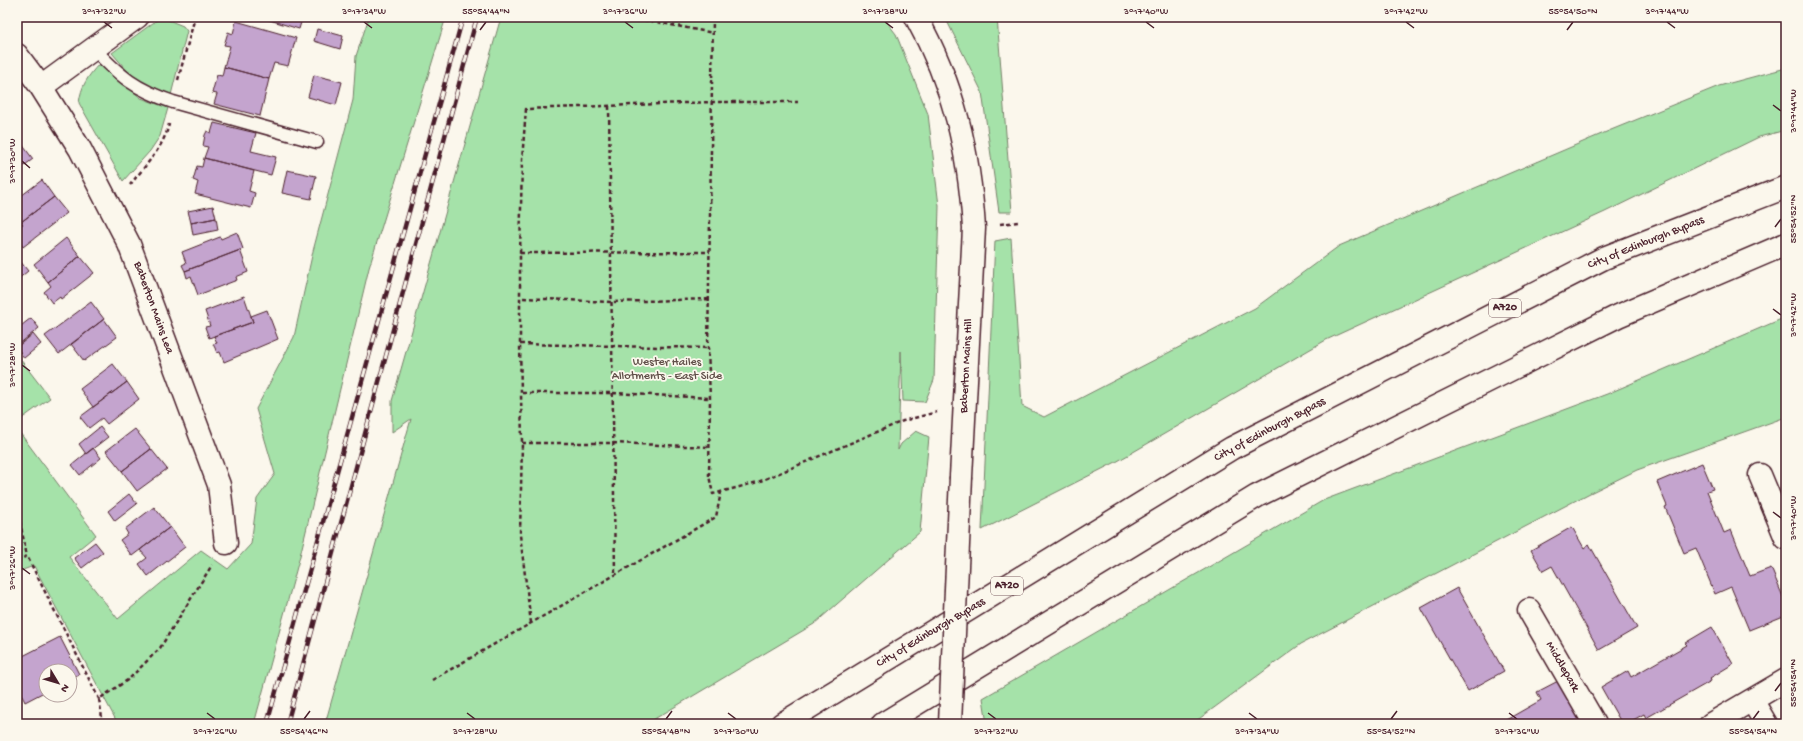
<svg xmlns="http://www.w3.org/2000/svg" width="1803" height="741" viewBox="0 0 1803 741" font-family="'Gochi Hand',sans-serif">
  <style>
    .green { fill: #a5e2a9; stroke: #78806a }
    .building { fill: #c4a4ce; stroke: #4a1f2b }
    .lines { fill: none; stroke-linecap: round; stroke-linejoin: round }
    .service-casing { stroke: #4a1f2b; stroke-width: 15 }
    .minor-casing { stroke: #4a1f2b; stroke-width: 25 }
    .trunk-casing { stroke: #4a1f2b; stroke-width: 25 }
    .path { stroke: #4a1f2b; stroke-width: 2.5; stroke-dasharray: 4 3; stroke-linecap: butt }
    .service { stroke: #fbf7ec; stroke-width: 12 }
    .minor { stroke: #fbf7ec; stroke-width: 22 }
    .trunk { stroke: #fbf7ec; stroke-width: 22 }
    .rail-casing { stroke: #4a1f2b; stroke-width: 4.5 }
    .rail { stroke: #fbf7ec; stroke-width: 3; stroke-dasharray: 9; stroke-linecap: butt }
    .minor-bridge-casing { stroke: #4a1f2b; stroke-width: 25; stroke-linecap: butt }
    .minor-bridge { stroke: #fbf7ec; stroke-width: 22 }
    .ticks { fill: none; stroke: #4a1f2b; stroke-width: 1.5 }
    .labels { text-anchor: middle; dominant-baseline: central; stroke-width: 3.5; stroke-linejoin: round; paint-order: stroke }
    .shield { fill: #fbf7ec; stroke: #7f6065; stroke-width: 1 }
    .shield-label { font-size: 11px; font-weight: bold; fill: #4a1f2b }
    .street-label { font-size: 12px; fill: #4a1f2b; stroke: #fbf7ec }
    .park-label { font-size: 12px; fill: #61504a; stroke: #fbf7ec }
    .neatline { fill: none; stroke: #4a1f2b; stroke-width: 1.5 }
    .ticks-label { font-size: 10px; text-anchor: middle; fill: #4a1f2b }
  </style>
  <rect width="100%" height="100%" fill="#fbf7ec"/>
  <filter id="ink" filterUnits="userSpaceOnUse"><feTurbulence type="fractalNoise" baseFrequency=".025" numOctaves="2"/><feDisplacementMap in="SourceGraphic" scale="8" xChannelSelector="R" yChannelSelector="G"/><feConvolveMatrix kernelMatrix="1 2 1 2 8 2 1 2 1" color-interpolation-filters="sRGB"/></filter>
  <g filter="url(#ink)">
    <path class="green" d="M 161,17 L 183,26 L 187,31 L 171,95 L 146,86 L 131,75 L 112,53 Z
      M 369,17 L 446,17 L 369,268 L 300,556 L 254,724 L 118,724 L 34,566 L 17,572 L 17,429 L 96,535 L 69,557 L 118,619 L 201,550 L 228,569 L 251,544 L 257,499 L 275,474 L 256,409 L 294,337 L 313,251 L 353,100 L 356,56 Z
      M 501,17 L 883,17 L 896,34 L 928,114 L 939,206 L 934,380 L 925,402 L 903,401 L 901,351 L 898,450 L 901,444 L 916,431 L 929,437 L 920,532 L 814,624 L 646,724 L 325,724 L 411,419 L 392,432 L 392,401 Z
      M 945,17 L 997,17 L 1012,212 L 999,212 L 982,92 Z
      M 99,64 L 141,98 L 168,108 L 160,136 L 150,151 L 123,181 L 79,103 C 81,86 88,76 99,64 Z
      M 1786,68 L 1786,130 L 1759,137 L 1605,212 L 1326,340 L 1116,462 L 982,530 L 995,241 L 1011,238 L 1022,406 L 1044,417 L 1255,308 L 1339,246 L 1611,130 L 1719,86 Z
      M 1786,317 L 1786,417 L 1637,470 L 1588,494 L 1301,644 L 1192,724 L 987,724 L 983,698 L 1324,500 L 1607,394 Z
      M 17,355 L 50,398 L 17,422 Z"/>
    <path class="building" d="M 263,17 L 315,17 L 314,22 L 302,19 L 299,29 L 263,18 Z
      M 236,21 L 296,38 L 288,66 L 274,63 L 269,79 L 224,67 L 230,46 L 224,45 L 225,42 L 228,32 L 233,34 Z
      M 317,29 L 343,36 L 340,49 L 314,41 Z
      M 224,67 L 269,79 L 260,116 L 214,104 L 217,94 L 212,93 L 217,75 L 222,76 Z
      M 314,75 L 342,82 L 336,105 L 308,97 Z
      M 214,123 L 256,133 L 251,151 L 276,157 L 271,175 L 204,158 L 208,147 L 203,146 L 205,135 L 207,131 L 211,133 Z
      M 18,139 L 33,159 L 17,171 L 17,140 Z
      M 204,158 L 254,171 L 249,191 L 255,193 L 251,208 L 195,194 L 198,182 L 193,180 L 194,177 L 197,166 L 202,167 Z
      M 287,170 L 316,176 L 311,199 L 282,193 Z
      M 42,180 L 54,197 L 21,222 L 19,220 L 17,222 L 17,199 Z
      M 54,197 L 67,213 L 23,247 L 17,238 L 17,228 L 23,224 L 21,222 Z
      M 213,206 L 216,218 L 191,223 L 188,211 Z
      M 216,218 L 218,230 L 193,235 L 191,223 Z
      M 237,232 L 243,249 L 185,271 L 182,265 L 186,263 L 182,252 L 220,237 L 221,239 Z
      M 66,238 L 80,256 L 48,282 L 34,264 Z
      M 240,250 L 248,272 L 236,277 L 237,280 L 198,295 L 191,276 L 187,278 L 185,271 Z
      M 80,256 L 94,273 L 61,299 L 60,297 L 52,303 L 44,292 L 51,286 L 48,282 Z
      M 20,261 L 28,271 L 17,280 L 17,264 Z
      M 244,296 L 253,322 L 209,338 L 205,327 L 210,326 L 205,311 Z
      M 91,302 L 104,319 L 59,354 L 45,336 Z
      M 267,310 L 278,339 L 224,362 L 220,352 L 217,353 L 215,348 L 213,344 L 217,343 L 214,336 L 253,322 L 251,316 Z
      M 31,318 L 39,328 L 18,345 L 17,329 Z
      M 104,319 L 117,337 L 84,361 L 71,344 Z
      M 33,334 L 41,344 L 24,358 L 17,347 Z
      M 113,364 L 127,382 L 93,407 L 80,389 Z
      M 127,382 L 139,399 L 107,424 L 102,418 L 89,428 L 80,417 Z
      M 100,427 L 108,437 L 86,454 L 79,444 Z
      M 135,429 L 151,449 L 122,471 L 106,451 Z
      M 93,448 L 101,458 L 80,475 L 72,465 Z
      M 151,449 L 167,469 L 137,491 L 122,471 Z
      M 1702,463 L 1713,489 L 1707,491 L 1724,533 L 1731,530 L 1750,576 L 1771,568 L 1786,604 L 1786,615 L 1749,630 L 1731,587 L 1715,594 L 1696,548 L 1684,553 L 1665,507 L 1667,506 L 1657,482 Z
      M 129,494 L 137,504 L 115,521 L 108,511 Z
      M 154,507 L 170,527 L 132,556 L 120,540 L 128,534 L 125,529 Z
      M 170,527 L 185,547 L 148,576 L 139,564 L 147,558 L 140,550 Z
      M 1572,527 L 1584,548 L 1589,544 L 1637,628 L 1599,650 L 1552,566 L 1543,571 L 1531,550 Z
      M 95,542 L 103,552 L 82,568 L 74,558 Z
      M 1457,588 L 1504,671 L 1468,691 L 1421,608 Z
      M 1712,627 L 1733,664 L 1710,678 L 1711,681 L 1646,718 L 1644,714 L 1626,724 L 1622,724 L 1601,687 L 1628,671 L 1631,677 L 1687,645 L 1685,643 Z
      M 60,637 L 79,674 L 70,679 L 70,671 L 46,671 L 46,691 L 25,702 L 17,686 L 17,659 Z
      M 1560,680 L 1582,718 L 1571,724 L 1499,724 L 1541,700 L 1537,692 Z
      M 1380,722 L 1404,723 L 1404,724 L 1380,724 Z"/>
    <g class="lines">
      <g class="service-casing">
        <path id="service" d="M 94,49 C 121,77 135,89 173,102 L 317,142"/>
      </g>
      <g class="minor-casing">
        <path id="minor" d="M 916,17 C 954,85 969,151 974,228 L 961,477
          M 17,55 L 41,87 L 80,149 L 129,244 L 219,485 L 226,543
          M 41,87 L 137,17
          M 1760,475 L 1786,538
          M 1529,610 L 1595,724
          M 1752,700 L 1766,724
          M 1711,724 L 1786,680"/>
      </g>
      <g class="trunk-casing">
        <path id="trunk" d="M 782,724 L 1232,448 L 1604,258 L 1786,187
          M 883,724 L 1257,496 L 1618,316 L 1786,244"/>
      </g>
      <path class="path" d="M 630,17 L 713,33
        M 713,17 L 708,348 L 710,398 L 709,476 L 713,494 L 758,482 L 903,421 L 937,412
        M 178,80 L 195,17
        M 609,106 L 615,575
        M 130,185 C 144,167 164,147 169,124
        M 1000,224 L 1018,222
        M 520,253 L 710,252
        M 523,298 L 612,302 L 709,299
        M 520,344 L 708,348
        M 522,393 L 613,393 L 710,398
        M 522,443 L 613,443 L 710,447
        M 17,508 L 27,556
        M 17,561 L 27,556 L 99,699
        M 531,623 L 520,535 L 522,443 L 520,344 L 520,256 L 522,160 L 526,109 L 712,102 L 798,102
        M 432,680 L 716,517 L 721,492
        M 103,724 L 99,699 L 129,679 L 160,648 L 212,565"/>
      <use href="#service" class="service"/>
      <use href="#minor" class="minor"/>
      <use href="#trunk" class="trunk"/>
      <g class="rail-casing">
        <path id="rail" d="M 267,724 L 463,17
          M 287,724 L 477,17"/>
      </g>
      <use href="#rail" class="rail"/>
      <g class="minor-bridge-casing">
        <path id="minor-bridge" d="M 950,724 L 961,477"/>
      </g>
      <use href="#minor-bridge" class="minor-bridge"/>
    </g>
  </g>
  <path class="ticks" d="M 104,22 L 112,28M 364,22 L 372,28M 625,22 L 633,28M 885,22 L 893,28M 1146,22 L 1154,28M 1406,22 L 1414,28M 1667,22 L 1675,28M 480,30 L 486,22M 1567,30 L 1573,22M 1773,105 L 1781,111M 22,161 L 30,168M 1775,227 L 1781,219M 1773,309 L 1781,315M 22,365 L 30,371M 1773,512 L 1781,518M 22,568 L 30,574M 1775,691 L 1781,683M 207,713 L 215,719M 467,713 L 475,719M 728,713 L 736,719M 988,713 L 996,719M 1249,713 L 1257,719M 1509,713 L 1517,719M 304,719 L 310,711M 666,719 L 672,711M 1391,719 L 1397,711M 1753,719 L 1759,711"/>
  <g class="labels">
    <g class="shield">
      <rect x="1489" y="299" width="32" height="18" rx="3"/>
      <rect x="991" y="577" width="32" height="18" rx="3"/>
    </g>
    <g class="shield-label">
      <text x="1505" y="308">A720</text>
      <text x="1007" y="586">A720</text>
    </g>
    <g class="street-label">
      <text transform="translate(1646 243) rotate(-22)">City of Edinburgh Bypass</text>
      <text transform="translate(153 308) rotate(70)">Baberton Mains Lea</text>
      <text transform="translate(967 366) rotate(-87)">Baberton Mains Hill</text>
      <text transform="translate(1270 430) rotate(-28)">City of Edinburgh Bypass</text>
      <text transform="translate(931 633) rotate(-31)">City of Edinburgh Bypass</text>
      <text transform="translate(1562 667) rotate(60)">Middlepark</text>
    </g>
    <g class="park-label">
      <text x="667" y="363">Wester Hailes<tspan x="667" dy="14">Allotments - East Side</tspan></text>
    </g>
  </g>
  <rect width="1803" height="741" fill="none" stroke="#fbf7ec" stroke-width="44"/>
  <g transform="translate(58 683) rotate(128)"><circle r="19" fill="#fbf7ec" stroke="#b4a19f"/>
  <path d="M0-3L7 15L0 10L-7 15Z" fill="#4a1f2b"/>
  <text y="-6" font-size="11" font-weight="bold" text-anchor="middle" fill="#4a1f2b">N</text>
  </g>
  <rect x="22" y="22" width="1759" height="697" class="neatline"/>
  <g class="ticks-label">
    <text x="104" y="14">3°17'32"W</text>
    <text x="364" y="14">3°17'34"W</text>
    <text x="486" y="14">55°54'44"N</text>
    <text x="625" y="14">3°17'36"W</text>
    <text x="885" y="14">3°17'38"W</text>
    <text x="1146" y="14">3°17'40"W</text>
    <text x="1406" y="14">3°17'42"W</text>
    <text x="1573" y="14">55°54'50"N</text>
    <text x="1667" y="14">3°17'44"W</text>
    <text transform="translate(1792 111) rotate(-90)" y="4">3°17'44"W</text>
    <text transform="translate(11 161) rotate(-90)" y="4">3°17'30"W</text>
    <text transform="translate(1792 219) rotate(-90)" y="4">55°54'52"N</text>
    <text transform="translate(1792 315) rotate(-90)" y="4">3°17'42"W</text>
    <text transform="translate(11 365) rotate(-90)" y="4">3°17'28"W</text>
    <text transform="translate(1792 518) rotate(-90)" y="4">3°17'40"W</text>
    <text transform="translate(11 568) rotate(-90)" y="4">3°17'26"W</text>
    <text transform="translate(1792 683) rotate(-90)" y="4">55°54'54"N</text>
    <text x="215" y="734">3°17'26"W</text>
    <text x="304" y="734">55°54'46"N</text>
    <text x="475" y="734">3°17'28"W</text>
    <text x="666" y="734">55°54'48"N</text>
    <text x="736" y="734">3°17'30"W</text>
    <text x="996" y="734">3°17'32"W</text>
    <text x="1257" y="734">3°17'34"W</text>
    <text x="1391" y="734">55°54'52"N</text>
    <text x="1517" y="734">3°17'36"W</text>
    <text x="1753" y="734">55°54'54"N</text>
  </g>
</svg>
